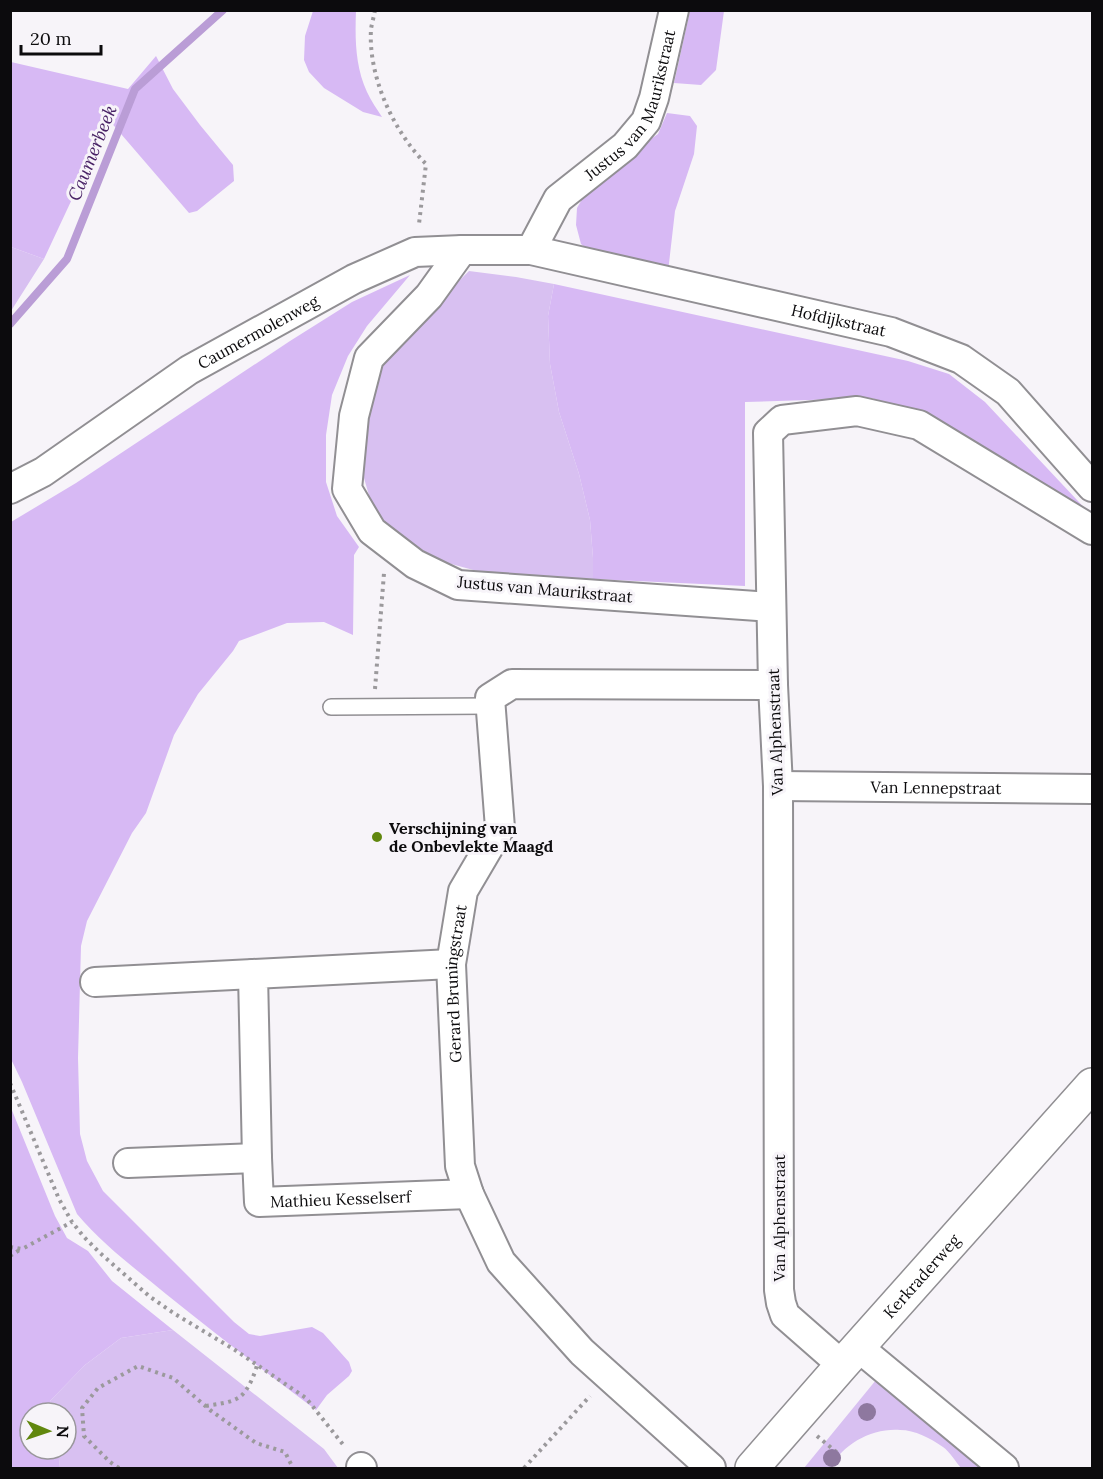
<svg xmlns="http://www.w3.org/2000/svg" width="1103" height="1479" viewBox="0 0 1103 1479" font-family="Lora,serif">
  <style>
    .green { fill: #d8c0f1 }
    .forest { fill: #d7b9f4 }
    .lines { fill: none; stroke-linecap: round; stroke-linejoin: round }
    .stream { stroke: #ba9dd6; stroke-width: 8 }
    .service-casing { stroke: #918f93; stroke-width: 18 }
    .minor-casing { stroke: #918f93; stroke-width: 32 }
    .tertiary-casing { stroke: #918f93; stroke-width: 36 }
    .path { stroke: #9b999c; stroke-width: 4; stroke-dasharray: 3 4.5; stroke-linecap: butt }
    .service { stroke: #fff; stroke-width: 15 }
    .minor { stroke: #fff; stroke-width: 28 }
    .tertiary { stroke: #fff; stroke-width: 33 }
    .tree { fill: #8e789f }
    .poi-dot { fill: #61870e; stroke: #f7f4f9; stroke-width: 2 }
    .labels { text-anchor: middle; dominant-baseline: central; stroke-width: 6; stroke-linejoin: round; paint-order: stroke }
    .street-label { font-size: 16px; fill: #0c0b0d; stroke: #f7f4f9 }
    .poi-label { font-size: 16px; font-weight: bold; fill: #0c0b0d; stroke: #f7f4f9; text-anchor: start }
    .water-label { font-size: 18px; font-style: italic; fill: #482265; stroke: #f7f4f9 }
  </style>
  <rect width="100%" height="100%" fill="#f7f4f9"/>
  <path class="green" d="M 11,247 L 44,259 L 11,311 Z
    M 469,271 L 516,277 L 554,284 L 548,316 L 550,364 L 559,412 L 579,474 L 590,520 L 593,558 L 593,579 L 477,571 L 433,559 L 391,531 L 372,506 L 362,471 L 370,379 L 402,337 Z
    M 173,1330 L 324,1449 L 338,1468 L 60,1468 L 58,1449 L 66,1449 L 66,1413 L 52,1413 L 50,1401 L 85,1365 L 121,1338 Z
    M 876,1380 L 984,1468 L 961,1468 C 955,1461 950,1452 943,1447 C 930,1438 915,1430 900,1430 C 872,1428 843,1444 830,1468 L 804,1468 Z"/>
  <path class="forest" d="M 313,11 L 356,11 C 355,38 355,66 367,92 C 371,101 377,109 382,117 L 363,112 L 324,88 L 309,72 L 304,60 L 305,36 Z
    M 690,11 L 724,11 L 716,70 L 701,85 L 674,83 Z
    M 156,56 L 173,89 L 200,125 L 233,165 L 234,181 L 197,211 L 189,213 L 109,120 L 44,259 L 11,247 L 11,62 L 128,89 Z
    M 667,113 L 690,116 L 697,126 L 694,154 L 675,211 L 668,272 L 594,255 L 581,244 L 576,225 L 577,208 L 588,189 L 621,160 L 658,134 Z
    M 410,275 L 367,326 L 348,356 L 332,395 L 326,435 L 326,482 L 337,516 L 359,547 L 354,555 L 353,635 L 324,622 L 287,623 L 239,641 L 233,651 L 198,694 L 174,735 L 146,813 L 132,833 L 87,921 L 81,946 L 78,1058 L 80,1134 L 87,1161 L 103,1191 L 234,1322 L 249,1334 L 260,1336 L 312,1327 L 323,1333 L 349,1362 L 352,1371 L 349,1376 L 327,1395 L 316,1410 C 265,1372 216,1334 166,1294 C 136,1269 103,1245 77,1214 L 22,1082 L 11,1059 L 11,522 L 76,483 L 290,341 L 352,302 Z
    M 554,284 L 908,361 L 949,374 L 985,402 L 1092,516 L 902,407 L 871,398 L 745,402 L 745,586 L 593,579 L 593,558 L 590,520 L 579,474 L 559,412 L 550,364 L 548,316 Z
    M 11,1108 L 55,1216 L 67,1238 L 88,1251 L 112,1281 L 173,1330 L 121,1338 L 85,1365 L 50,1401 L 52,1413 L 30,1413 L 30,1449 L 58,1449 L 60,1468 L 11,1468 Z"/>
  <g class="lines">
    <path class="stream" d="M 10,324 L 67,259 L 135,89 L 223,10"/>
    <g class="service-casing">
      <path id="service" d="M 331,707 L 490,706"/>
    </g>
    <g class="minor-casing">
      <g id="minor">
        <path d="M 462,250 L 429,296 L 369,358 L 354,416 L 347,489 L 372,531 L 415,564 L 458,585 L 771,607"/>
        <path id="s1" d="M 531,250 L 558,199 L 625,146 L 646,121 L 654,98 L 674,10"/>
        <path id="s2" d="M 10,489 L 43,472 L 189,370 L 354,279 L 415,252 L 462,250 L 531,250 L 891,332 L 961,359 L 1008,392 L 1092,487"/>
        <path id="s3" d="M 778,786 L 1092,789"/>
        <path id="s4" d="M 451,964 L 253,974 L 257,1158 L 259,1202 L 469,1194"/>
        <path d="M 95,982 L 253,974"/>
        <path d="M 128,1163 L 257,1158"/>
        <path d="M 858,1347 L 1004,1468"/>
        <path d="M 842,1365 L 785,1315 L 781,1303 L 779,1290 L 778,786 L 773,685 L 768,433 L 782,420 L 857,411 L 919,425 L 1092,530"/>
        <path d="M 361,1467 L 362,1468"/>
        <path id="s5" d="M 711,1468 L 582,1352 L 501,1262 L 469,1194 L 460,1166 L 451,964 L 463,891 L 500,828 L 490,698 L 512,684 L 773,685"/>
      </g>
    </g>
    <g class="tertiary-casing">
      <g id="tertiary">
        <path id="s6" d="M 752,1468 L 842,1365 L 1092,1085"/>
      </g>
    </g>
    <path class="path" d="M 375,10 C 374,16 372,23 371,29 C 368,76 393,131 426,164 L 419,224
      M 375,689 L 384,573
      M 10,1083 L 59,1199 L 72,1222 L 84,1237 L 100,1253 L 149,1296 L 175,1314 L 235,1350 L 306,1398 L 345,1447
      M 10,1247 L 22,1249 L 72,1222
      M 10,1256 L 21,1249
      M 206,1406 C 217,1404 232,1403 241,1396 C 248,1390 255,1374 257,1365
      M 817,1436 L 840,1455
      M 119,1468 L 110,1462 L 84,1436 L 82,1408 L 98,1388 L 138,1366 L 173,1378 L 210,1410 L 256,1443 L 285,1452 L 293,1468
      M 524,1468 L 590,1396"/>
    <use href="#service" class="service"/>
    <use href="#minor" class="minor"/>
    <use href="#tertiary" class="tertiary"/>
  </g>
  <g class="tree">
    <circle cx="867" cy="1412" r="9"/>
    <circle cx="832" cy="1458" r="9"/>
  </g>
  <circle class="poi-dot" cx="377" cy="837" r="6"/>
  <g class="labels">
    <g class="street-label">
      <text stroke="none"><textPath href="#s1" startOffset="182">Justus van Maurikstraat</textPath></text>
      <text stroke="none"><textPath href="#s2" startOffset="902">Hofdijkstraat</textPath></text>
      <text stroke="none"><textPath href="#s2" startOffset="294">Caumermolenweg</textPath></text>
      <text transform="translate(545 589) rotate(5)">Justus van Maurikstraat</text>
      <text transform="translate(775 732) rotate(-92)">Van Alphenstraat</text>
      <text stroke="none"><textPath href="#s3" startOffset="158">Van Lennepstraat</textPath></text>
      <text stroke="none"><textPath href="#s5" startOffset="582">Gerard Bruningstraat</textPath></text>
      <text stroke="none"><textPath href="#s4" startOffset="508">Mathieu Kesselserf</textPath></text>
      <text transform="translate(779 1218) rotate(-90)">Van Alphenstraat</text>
      <text stroke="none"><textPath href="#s6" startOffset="256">Kerkraderweg</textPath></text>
    </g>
    <g class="poi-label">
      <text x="389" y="828">Verschijning van<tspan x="389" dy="18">de Onbevlekte Maagd</tspan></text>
    </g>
    <g class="water-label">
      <text transform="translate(92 153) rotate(-68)">Caumerbeek</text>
    </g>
  </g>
  <rect width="1103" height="1479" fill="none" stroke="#0c0b0d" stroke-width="24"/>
  <g transform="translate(48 1431) rotate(92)"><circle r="28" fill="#f7f4f9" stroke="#99979b" stroke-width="1.5"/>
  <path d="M0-4.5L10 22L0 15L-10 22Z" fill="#61870e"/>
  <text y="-9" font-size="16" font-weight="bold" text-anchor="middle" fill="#0c0b0d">N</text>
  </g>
  <path d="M21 45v9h80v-9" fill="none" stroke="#0c0b0d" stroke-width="3"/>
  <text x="30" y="45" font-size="18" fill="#0c0b0d" stroke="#f7f4f9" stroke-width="4.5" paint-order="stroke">20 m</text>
</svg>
